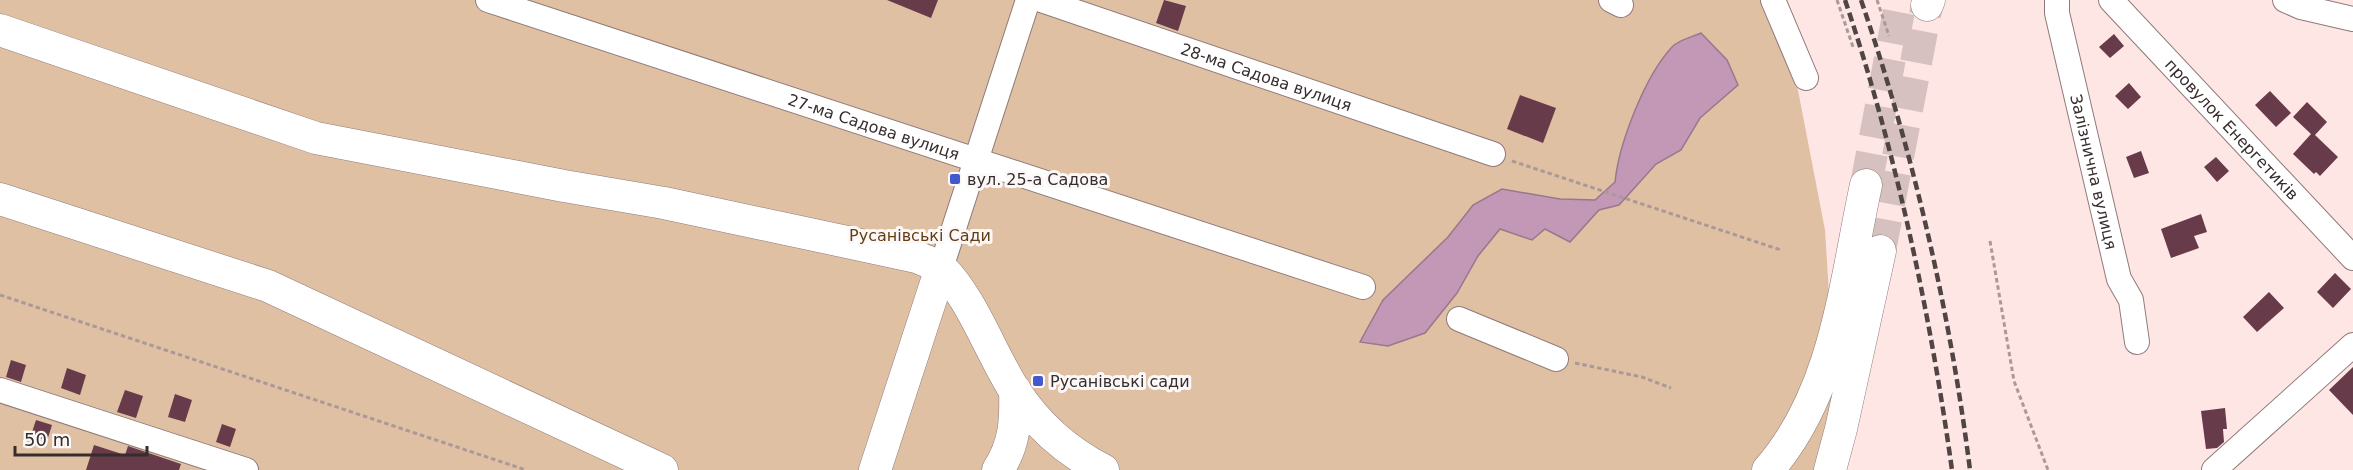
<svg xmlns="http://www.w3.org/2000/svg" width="2353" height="470" viewBox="0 0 2353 470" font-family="'DejaVu Sans',sans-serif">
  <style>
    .green { fill: #e0c0a3 }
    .water { fill: #c298b6; stroke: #98788d; stroke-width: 1.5 }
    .building { fill: #673b4a }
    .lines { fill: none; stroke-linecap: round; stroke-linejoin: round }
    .major-tunnel { stroke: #d6c1c0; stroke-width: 32; stroke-dasharray: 32 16; stroke-linecap: butt }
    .minor-casing { stroke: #8f7a79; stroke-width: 26 }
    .major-casing { stroke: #8f7a79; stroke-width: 33 }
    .path { stroke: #ab9998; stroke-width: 3; stroke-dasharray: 4.5 3; stroke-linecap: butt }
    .minor { stroke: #fff; stroke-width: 24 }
    .major { stroke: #fff; stroke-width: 32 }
    .rail { stroke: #504545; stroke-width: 4.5; stroke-dasharray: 9 4.5; stroke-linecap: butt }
    .poi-dot { fill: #4359cd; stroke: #fdf8f8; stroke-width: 2 }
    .labels { text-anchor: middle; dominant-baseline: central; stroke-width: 6; stroke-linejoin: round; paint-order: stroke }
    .street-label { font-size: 16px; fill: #362d2d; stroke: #fdf8f8 }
    .poi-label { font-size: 16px; fill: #362d2d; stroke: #fdf8f8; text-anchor: start }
    .park-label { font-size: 16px; fill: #633e15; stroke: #fdf8f8 }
  </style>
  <rect width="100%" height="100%" fill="#fee6e5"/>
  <path class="green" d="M 0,0 L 1765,0 L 1796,80 L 1825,230 L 1840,470 L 0,470 Z"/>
  <path class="water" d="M 1701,33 L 1727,60 L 1738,85 L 1700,118 L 1681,150 L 1656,164 L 1619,205 L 1599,210 L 1570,242 L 1545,229 L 1532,240 L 1500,229 L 1478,256 L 1457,293 L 1425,333 L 1388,346 L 1360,342 L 1383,300 L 1448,237 L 1473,205 L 1502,189 L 1560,199 L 1595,200 L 1615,182 C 1619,143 1645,76 1672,47 C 1678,40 1692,37 1701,33 Z"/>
  <path class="building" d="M 887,0 L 938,0 L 931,18 Z
    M 1164,0 L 1186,6 L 1178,31 L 1156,23 Z
    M 2114,34 L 2124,46 L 2110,58 L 2099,47 Z
    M 2129,83 L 2141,97 L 2128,109 L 2115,96 Z
    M 2270,91 L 2291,113 L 2276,127 L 2255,105 Z
    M 1520,95 L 1556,108 L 1543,143 L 1507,129 Z
    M 2307,102 L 2327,122 L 2315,135 L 2338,157 L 2320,176 L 2316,172 L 2314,174 L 2293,154 L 2311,134 L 2293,117 Z
    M 2141,151 L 2149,173 L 2134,178 L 2126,157 Z
    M 2216,157 L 2229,171 L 2217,182 L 2204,167 Z
    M 2201,214 L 2207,232 L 2194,236 L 2199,248 L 2171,258 L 2161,229 Z
    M 2335,273 L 2351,289 L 2333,308 L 2317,292 Z
    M 2269,292 L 2284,308 L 2257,332 L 2243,317 Z
    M 11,360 L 26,365 L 21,382 L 6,377 Z
    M 2353,367 L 2353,415 L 2329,390 Z
    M 67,368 L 86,375 L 80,395 L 61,388 Z
    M 125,390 L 143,396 L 136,418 L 117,412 Z
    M 175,394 L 192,400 L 185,422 L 168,417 Z
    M 2225,408 L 2227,429 L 2223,429 L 2224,442 L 2217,448 L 2206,449 L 2201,411 Z
    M 36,420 L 52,425 L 47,441 L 31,435 Z
    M 222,424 L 236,429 L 230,447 L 216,442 Z
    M 94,445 L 125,455 L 128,446 L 181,464 L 179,470 L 86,470 Z"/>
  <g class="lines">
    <path class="major-tunnel" d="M 1866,185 L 1901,0
      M 1880,251 L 1927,5"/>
    <g class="minor-casing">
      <g id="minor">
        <path id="s1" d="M 488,0 L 1363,287"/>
        <path id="s2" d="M 1041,0 L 1493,154"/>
        <path d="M 1611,0 L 1621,5"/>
        <path d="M 1773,0 L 1806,78"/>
        <path id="s3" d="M 2057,0 L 2057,13 L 2119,279 L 2131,300 L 2137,342"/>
        <path id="s4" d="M 2111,0 L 2353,258"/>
        <path d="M 2285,0 L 2301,7 L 2353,19"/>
        <path d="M 941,268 L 1028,0"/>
        <path d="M 1459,319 L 1556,359"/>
        <path d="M 0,390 L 246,470"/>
        <path d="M 2214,470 L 2353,345"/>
      </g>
    </g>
    <g class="major-casing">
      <path id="major" d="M 1927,5 L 1929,0
        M 0,30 L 316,138 L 564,186 L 664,203 L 917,257 C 925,261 936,264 942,269 C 972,298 992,356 1015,391 C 1037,425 1068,452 1103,470
        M 0,199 L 268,286 L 662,470
        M 875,470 L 941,268
        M 998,470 C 1015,444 1016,420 1015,390
        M 1768,470 C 1836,393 1845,282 1866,185
        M 1830,470 L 1841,429 L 1880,251"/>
    </g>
    <path class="path" d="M 1837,0 L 1853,47
      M 1877,0 L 1889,36
      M 1512,161 L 1781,250
      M 1990,241 L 2014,381 L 2048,470
      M 0,295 L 526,470
      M 1575,363 L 1642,377 L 1671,388"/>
    <use href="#minor" class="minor"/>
    <use href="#major" class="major"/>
    <path class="rail" d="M 1845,0 C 1896,152 1930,312 1952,470
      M 1861,0 C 1913,152 1950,311 1970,470"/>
  </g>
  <g class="poi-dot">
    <rect x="949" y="173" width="12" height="12" rx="3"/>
    <rect x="1032" y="375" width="12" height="12" rx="3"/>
  </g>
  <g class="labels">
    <g class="street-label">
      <text stroke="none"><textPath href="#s2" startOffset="238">28-ма Садова вулиця</textPath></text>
      <text stroke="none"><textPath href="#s1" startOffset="406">27-ма Садова вулиця</textPath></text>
      <text stroke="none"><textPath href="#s4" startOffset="177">провулок Енергетиків</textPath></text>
      <text stroke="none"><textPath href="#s3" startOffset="176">Залізнична вулиця</textPath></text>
    </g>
    <g class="poi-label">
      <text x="967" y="179">вул. 25-а Садова</text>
      <text x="1050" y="381">Русанівські сади</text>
    </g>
    <g class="park-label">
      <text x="920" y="235">Русанівські Сади</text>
    </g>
  </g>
  <path d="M15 446v9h132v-9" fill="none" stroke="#362d2d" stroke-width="3"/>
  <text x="24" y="446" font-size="18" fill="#362d2d" stroke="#fdf8f8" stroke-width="4.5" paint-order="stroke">50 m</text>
</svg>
